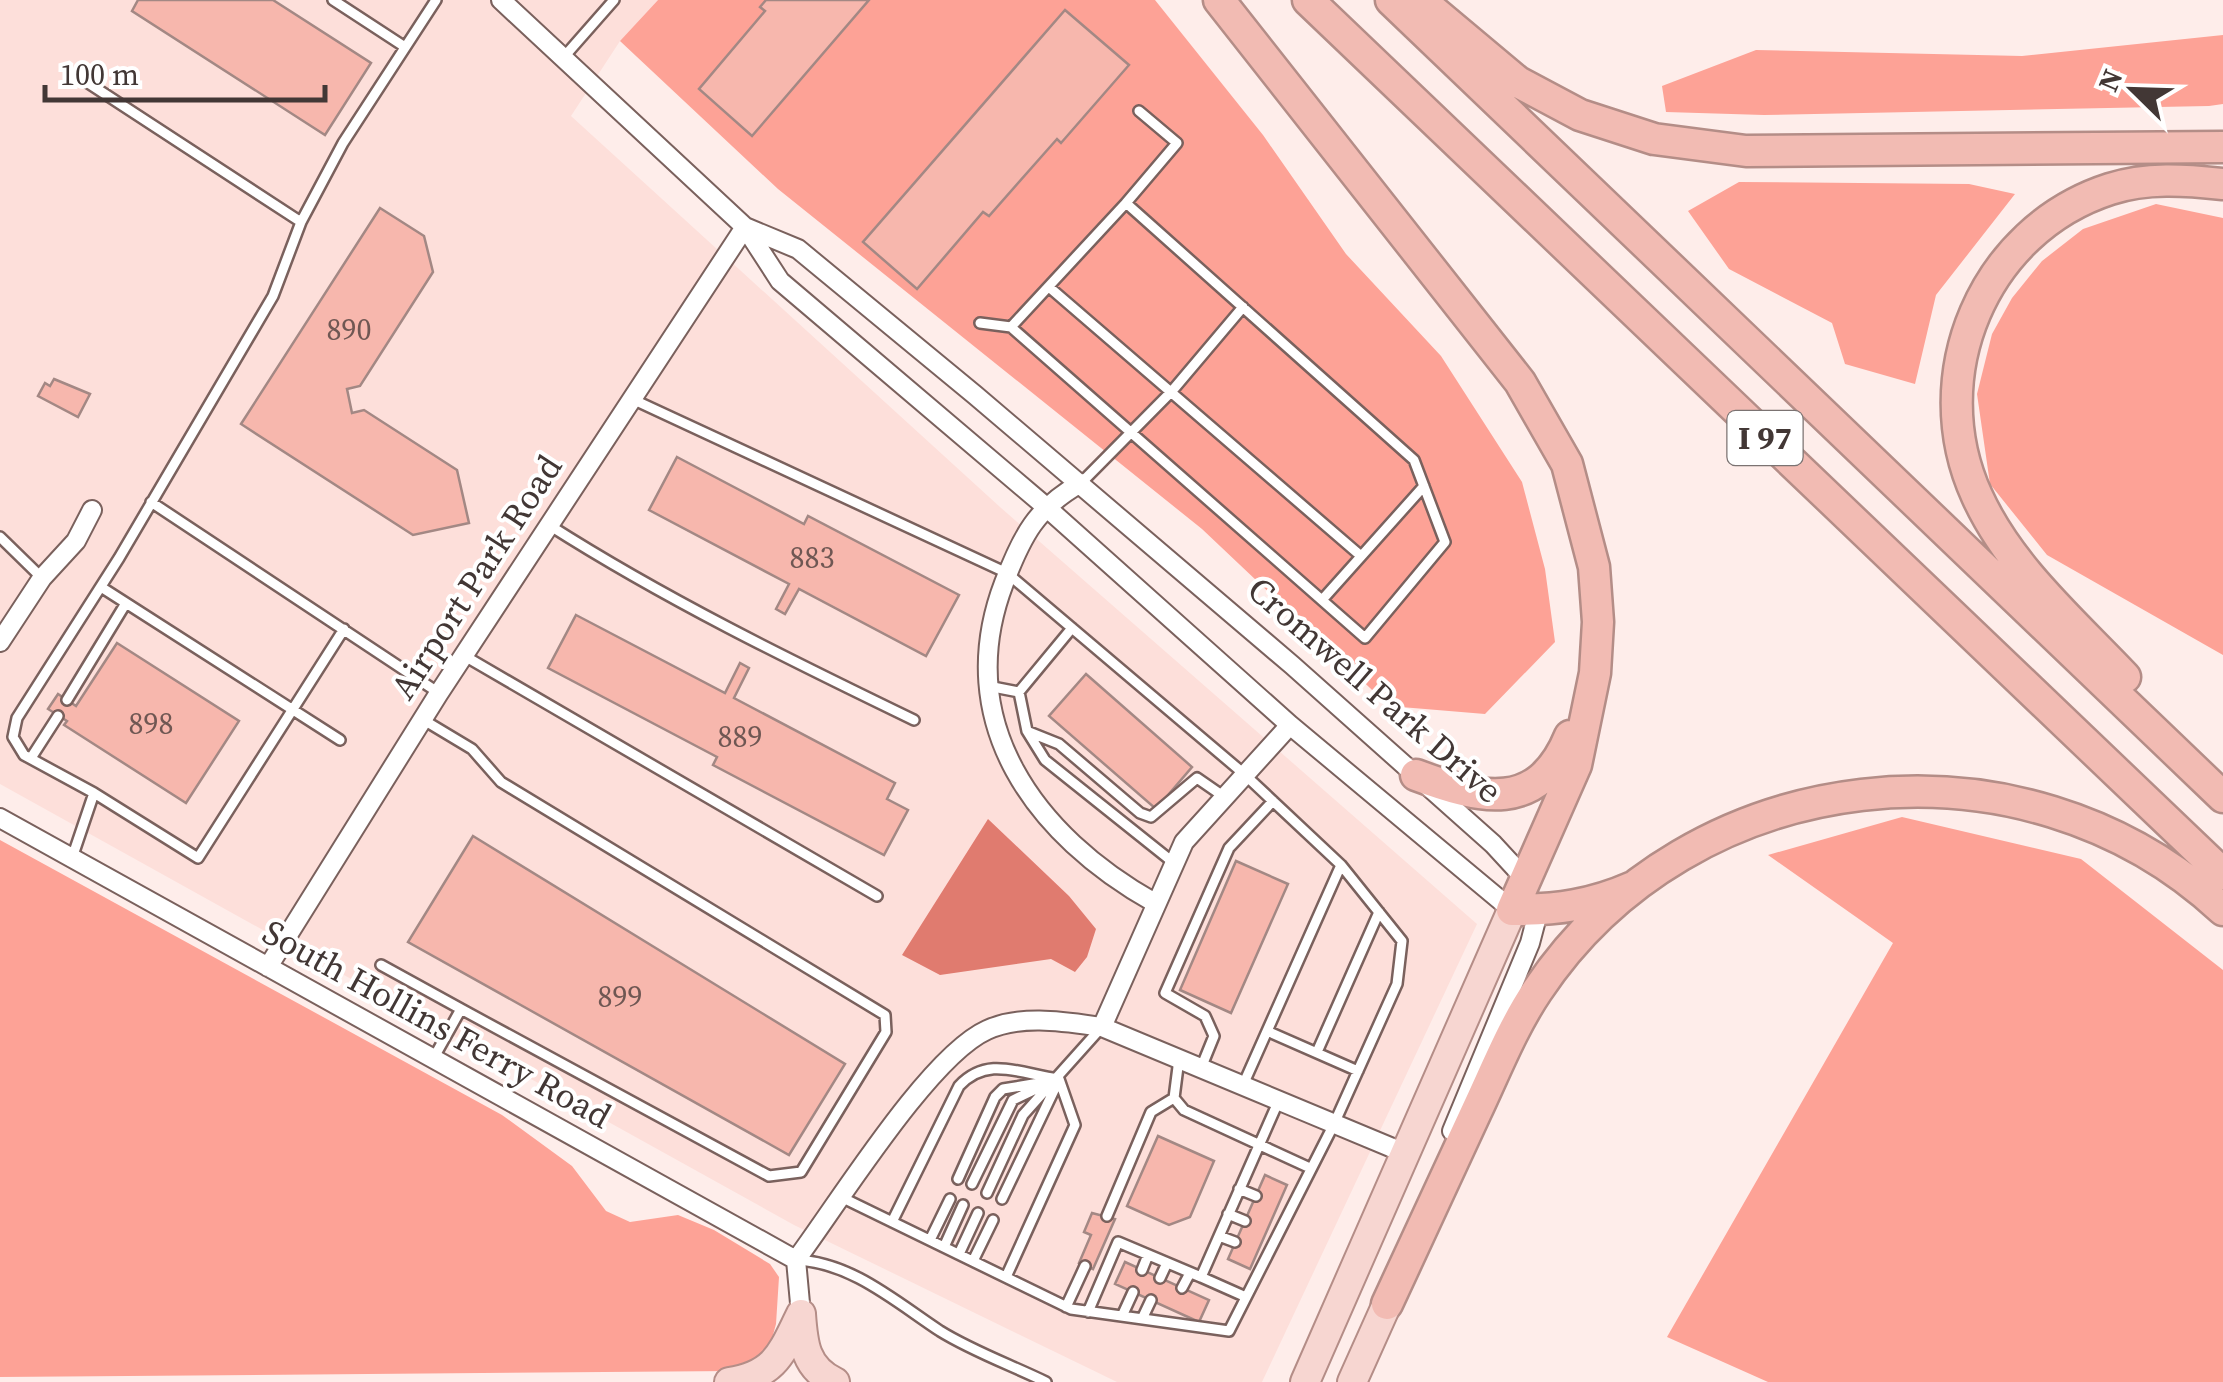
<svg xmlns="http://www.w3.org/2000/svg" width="2223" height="1382" viewBox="0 0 2223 1382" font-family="'Source Serif 4',serif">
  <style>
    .built { fill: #fddfda }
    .green { fill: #fda296 }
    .water { fill: #e07b6f }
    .building { fill: #f7b7ad; stroke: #a38884; stroke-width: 2.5 }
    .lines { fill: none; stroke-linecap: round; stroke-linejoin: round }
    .lane-casing { stroke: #7a615d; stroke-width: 14 }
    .street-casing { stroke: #7a615d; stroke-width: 22 }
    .primary-casing { stroke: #b48d87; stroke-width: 32 }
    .highway-casing { stroke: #b48d87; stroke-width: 35 }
    .lane { stroke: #fff; stroke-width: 9 }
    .street { stroke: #fff; stroke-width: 18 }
    .primary { stroke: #f7d6d1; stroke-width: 28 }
    .highway { stroke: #f2bbb3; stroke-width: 30 }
    .labels { text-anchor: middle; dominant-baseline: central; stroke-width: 8; stroke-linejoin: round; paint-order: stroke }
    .number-label { font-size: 30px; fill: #6f5753 }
    .shield { fill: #fff; stroke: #7b7372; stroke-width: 2.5 }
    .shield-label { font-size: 32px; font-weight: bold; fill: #423735 }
    .street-label { font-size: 35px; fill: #423735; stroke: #fff }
  </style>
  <rect width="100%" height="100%" fill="#feedea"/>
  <path class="built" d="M 0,0 L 658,0 L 620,41 L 571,116 L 1000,507 L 1477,924 L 1262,1382 L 1117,1382 L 794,1225 L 0,784 Z"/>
  <path class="green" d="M 658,0 L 1155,0 L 1263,135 L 1346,254 L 1441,356 L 1522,482 L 1545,569 L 1555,642 L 1485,714 L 1389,706 L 1202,529 L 778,189 L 620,41 Z
    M 2223,35 L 2223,104 L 2209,106 L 1764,115 L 1666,112 L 1662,86 L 1756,50 L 2022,56 Z
    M 1739,182 L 1969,184 L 2015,194 L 1936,295 L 1915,384 L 1845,364 L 1832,323 L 1729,269 L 1688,211 Z
    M 2156,204 L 2223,218 L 2223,655 L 2047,555 L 1990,484 L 1977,394 L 1992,334 L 2012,298 L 2042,261 L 2083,229 Z
    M 1902,817 L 2081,859 L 2223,970 L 2223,1382 L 1768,1382 L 1667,1337 L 1893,943 L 1768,855 Z
    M 0,840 L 502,1115 L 572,1166 L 606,1211 L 630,1222 L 678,1215 L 714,1230 L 770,1264 L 779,1277 L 776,1324 L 768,1353 L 733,1371 L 0,1377 Z"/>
  <path class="water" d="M 988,819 L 1069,896 L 1096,929 L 1087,957 L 1075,972 L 1051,959 L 940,975 L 902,955 Z"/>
  <path class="building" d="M 138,0 L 273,0 L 371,63 L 325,135 L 132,11 Z
    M 766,0 L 869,0 L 752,136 L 699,89 L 765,11 L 760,7 Z
    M 1065,10 L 1129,65 L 1061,143 L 1057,139 L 989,216 L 983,212 L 917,289 L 863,242 Z
    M 380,208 L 424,236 L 433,272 L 360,386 L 347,389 L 352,413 L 364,410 L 457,470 L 469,523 L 413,535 L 241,424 Z
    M 54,379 L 90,394 L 78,417 L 38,396 L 45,383 L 50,386 Z
    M 677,457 L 804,524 L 808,516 L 959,595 L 926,656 L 799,589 L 785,614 L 776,609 L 789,584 L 649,510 Z
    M 576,615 L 725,693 L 740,663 L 749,668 L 734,698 L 895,783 L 887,799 L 908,810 L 884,855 L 713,765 L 717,757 L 548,668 Z
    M 117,643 L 239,721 L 186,803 L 64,725 L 67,721 L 48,709 L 58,694 L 76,706 Z
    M 1086,674 L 1192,767 L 1156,809 L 1049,716 Z
    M 473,836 L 845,1064 L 789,1155 L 408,942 Z
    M 1236,861 L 1288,884 L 1231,1013 L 1180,990 Z
    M 1158,1136 L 1214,1161 L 1190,1217 L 1169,1225 L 1127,1206 Z
    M 1265,1175 L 1287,1185 L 1250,1269 L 1228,1259 Z
    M 1092,1213 L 1115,1219 L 1093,1269 L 1079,1263 L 1091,1235 L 1084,1232 Z
    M 1125,1262 L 1209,1300 L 1199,1322 L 1115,1284 Z"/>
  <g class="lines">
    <g class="lane-casing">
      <path id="lane" d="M 333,0 L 405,47
        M 563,58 L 614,0
        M 82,79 L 301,222
        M 1126,203 L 1177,143 L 1139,111
        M 1049,287 L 1361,556
        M 980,323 L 1011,327 L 1126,203 L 1414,460 L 1445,542 L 1365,638 L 1011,327
        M 632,399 L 1007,573 L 1243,773 L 1341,865 L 1402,941 L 1397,984 L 1334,1124 L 1229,1331 L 1071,1309 L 843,1198
        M 1081,483 L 1172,391 L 1243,307
        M 151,502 L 439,693
        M 549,525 C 665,599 790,660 914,720
        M 0,537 L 42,578
        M 101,587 L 340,740
        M 1322,600 L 1424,486
        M 1072,628 L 1019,692 L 1027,731 L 1045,760 L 1174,863
        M 463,655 L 877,896
        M 988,686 L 1019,692
        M 67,700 L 126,603
        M 422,719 L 472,749 L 501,782 L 885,1015 L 886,1032 L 801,1172 L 769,1176 L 461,1009
        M 1029,732 L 1059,744 L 1140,813 L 1151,817 L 1197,778 L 1223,796
        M 31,758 L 58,716
        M 94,793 L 198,858 L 344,629
        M 72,858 L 94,793 L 24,755 L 13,737 L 17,718 L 119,558 L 273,296 L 301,222 L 343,143 L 436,0
        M 381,965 L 461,1009 L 433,1059
        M 1267,1031 L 1358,1071
        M 1317,1052 L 1379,912
        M 1179,1059 L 1174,1098 L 1184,1110 L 1310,1168
        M 1201,1068 L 1214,1036 L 1205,1016 L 1165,993 L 1229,848 L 1273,801
        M 1243,1085 L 1341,865
        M 958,1179 L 995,1097 L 1003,1089 L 1051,1081
        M 972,1184 L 1013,1100 L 1038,1088
        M 1239,1189 L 1256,1196
        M 987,1193 L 1023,1115 L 1100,1029
        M 1002,1199 L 1056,1086
        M 1228,1214 L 1245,1221
        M 1107,1216 L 1151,1112 L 1174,1098
        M 892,1222 L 959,1086 C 988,1055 1020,1074 1059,1079
        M 1219,1236 L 1235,1242
        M 930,1240 L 950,1199
        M 944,1247 L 963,1205
        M 959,1254 L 978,1213
        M 796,1260 C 851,1262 896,1302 940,1331 C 972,1351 1011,1365 1046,1382
        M 973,1261 L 993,1220
        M 1142,1270 L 1148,1255
        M 1006,1277 L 1075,1125 L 1059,1079
        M 1201,1277 L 1246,1297
        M 1160,1278 L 1167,1263
        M 1182,1288 L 1190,1273
        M 1066,1307 L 1085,1266
        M 1088,1312 L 1118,1242 L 1201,1277 L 1279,1100
        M 1122,1316 L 1133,1292
        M 1142,1319 L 1151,1300"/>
    </g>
    <g class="street-casing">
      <path id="street" d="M 501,0 L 745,227 L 780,281 L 1045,506 L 1290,725 L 1512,910
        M 745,227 L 798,249 L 975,395 L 1292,665 L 1493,844 L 1528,882
        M 1081,483 C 1036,508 1022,536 1004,583 C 951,722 1035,836 1155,903
        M 0,642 L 42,578 L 76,541 L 92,510
        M 0,818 L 796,1260 L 801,1314
        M 268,967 L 439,693 L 745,227
        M 1102,1027 L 1184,842 L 1290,725
        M 1452,1131 L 1530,943 L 1540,905
        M 796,1260 C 838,1204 929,1056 987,1030 C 1022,1014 1066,1022 1102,1027 L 1407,1154"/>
    </g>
    <g class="primary-casing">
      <path id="primary" d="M 801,1314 C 803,1343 805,1368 835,1382
        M 729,1382 C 776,1375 782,1352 801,1314
        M 1305,1382 L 1512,910
        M 1352,1382 L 1387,1304"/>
    </g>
    <g class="highway-casing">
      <path id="highway" d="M 1219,0 L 1520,382 L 1567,464 L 1594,567 L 1598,622 L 1595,673 L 1576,765 L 1512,910 C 1557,910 1592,905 1633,887
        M 1308,0 L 2223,874
        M 1391,0 L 2223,797
        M 1420,0 L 1518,82 L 1580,115 L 1654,139 L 1746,151 L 2223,147
        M 2125,677 C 2073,622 2009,567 1977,496 C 1922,376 1983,230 2110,189 C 2147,177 2185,180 2223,184
        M 1416,775 C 1480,799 1538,814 1570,736
        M 1387,1304 C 1417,1240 1446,1176 1476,1112 C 1495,1072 1512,1028 1537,991 C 1689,762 2023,724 2223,910"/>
    </g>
    <use href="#lane" class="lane"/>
    <use href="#street" class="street"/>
    <use href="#primary" class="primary"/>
    <use href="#highway" class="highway"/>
  </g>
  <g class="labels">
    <g class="number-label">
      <text x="349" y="329">890</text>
      <text x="812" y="557">883</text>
      <text x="151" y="723">898</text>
      <text x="740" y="736">889</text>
      <text x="620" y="996">899</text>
    </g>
    <rect class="shield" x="1727.5" y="411" width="75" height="54" rx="8"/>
    <g class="shield-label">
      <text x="1765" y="438">I 97</text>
    </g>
    <g class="street-label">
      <text transform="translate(476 577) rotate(-57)">Airport Park Road</text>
      <text transform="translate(1375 690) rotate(41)">Cromwell Park Drive</text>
      <text transform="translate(437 1024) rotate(29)">South Hollins Ferry Road</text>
    </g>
  </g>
  <g transform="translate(2133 90) rotate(293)" stroke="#ffffff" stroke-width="8" paint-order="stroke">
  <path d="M0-8L18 38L0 25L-18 38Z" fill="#423735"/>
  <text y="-15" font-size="28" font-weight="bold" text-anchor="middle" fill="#423735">N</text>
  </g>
  <path d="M45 85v15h280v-15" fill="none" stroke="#423735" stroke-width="5"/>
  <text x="60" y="85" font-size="30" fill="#423735" stroke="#ffffff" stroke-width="8" paint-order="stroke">100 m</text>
</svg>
